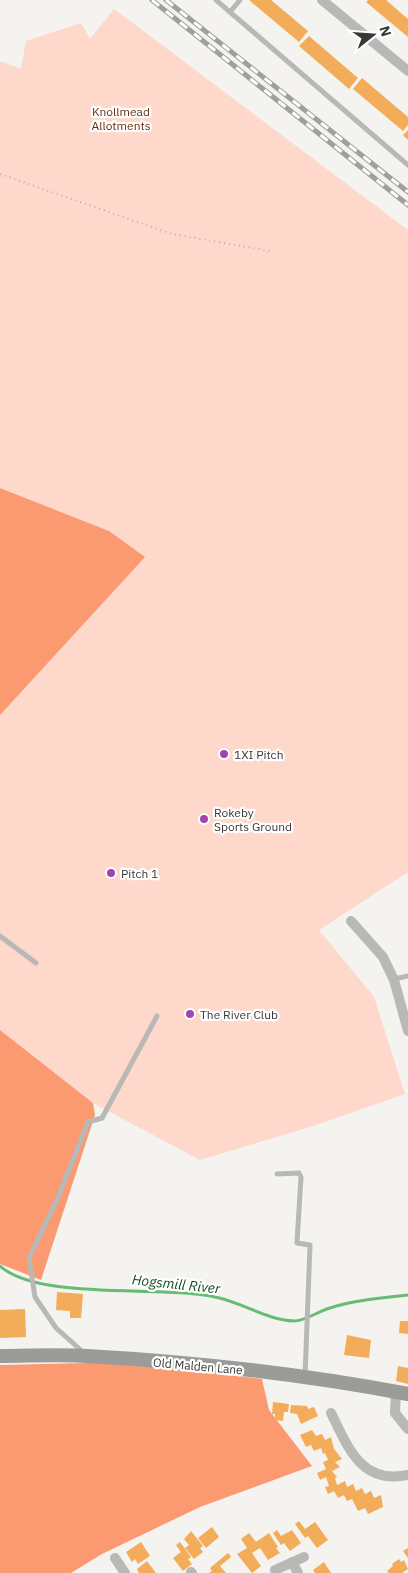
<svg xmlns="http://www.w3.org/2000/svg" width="408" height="1573" viewBox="0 0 408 1573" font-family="'IBM Plex Sans',sans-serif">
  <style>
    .green { fill: #fed8ca }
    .forest { fill: #fb9971 }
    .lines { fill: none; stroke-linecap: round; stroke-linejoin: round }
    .stream { stroke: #68bb74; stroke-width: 3 }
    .building { fill: #f3ac59 }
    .path { stroke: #b1b0ad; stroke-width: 2; stroke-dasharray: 1 4; stroke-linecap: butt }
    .service { stroke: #b8b8b6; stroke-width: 5 }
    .minor { stroke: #b8b8b6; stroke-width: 10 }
    .secondary { stroke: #9b9b99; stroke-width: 14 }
    .rail-casing { stroke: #a09f9c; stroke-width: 5 }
    .rail { stroke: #fff; stroke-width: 3; stroke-dasharray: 9; stroke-linecap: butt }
    .poi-dot { fill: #a344ad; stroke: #fff; stroke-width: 2 }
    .labels { text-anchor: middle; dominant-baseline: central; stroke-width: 4.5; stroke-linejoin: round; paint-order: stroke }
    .park-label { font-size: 12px; fill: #682b0f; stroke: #fff }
    .poi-label { font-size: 12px; fill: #393837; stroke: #fff; text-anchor: start }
    .street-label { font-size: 12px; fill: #393837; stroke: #fff }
    .water-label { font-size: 14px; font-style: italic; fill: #114d1f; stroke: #fff }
  </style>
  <rect width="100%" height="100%" fill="#f4f3ef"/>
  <path class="green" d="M 114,9 L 408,230 L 408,872 L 319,930 L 374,997 L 405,1094 L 313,1126 L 200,1160 L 93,1103 L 0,1030 L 0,715 L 109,531 L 0,488 L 0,61 L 21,69 L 26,41 L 81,23 L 90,39 Z"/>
  <path class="forest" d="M 0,488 L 109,531 L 145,557 L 0,715 Z
    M 0,1030 L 93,1103 L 95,1115 L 41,1280 L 0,1264 Z
    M 133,1362 L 262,1379 L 269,1410 L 312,1466 L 200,1507 L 102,1554 L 71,1573 L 0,1573 L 0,1365 Z"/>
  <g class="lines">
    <path class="stream" d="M 0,1266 C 39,1301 161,1285 215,1297 C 242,1302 266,1320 294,1321 C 305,1321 319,1311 330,1308 C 355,1300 382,1298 408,1295"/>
  </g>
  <path class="building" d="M 249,0 L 271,0 L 308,31 L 299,42 Z
    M 368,0 L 386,0 L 408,19 L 408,37 L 366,2 Z
    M 309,36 L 358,78 L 349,89 L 299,46 Z
    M 362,78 L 408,117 L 408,125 L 403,131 L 353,89 Z
    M 408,130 L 408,140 L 403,135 Z
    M 57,1292 L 83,1294 L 81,1318 L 70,1318 L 70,1311 L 56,1310 Z
    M 25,1309 L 26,1337 L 0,1338 L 0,1310 Z
    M 400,1321 L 408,1321 L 408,1334 L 399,1333 Z
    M 347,1335 L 371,1340 L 369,1358 L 344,1355 Z
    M 398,1366 L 408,1368 L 408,1384 L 396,1381 Z
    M 273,1402 L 289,1404 L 288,1412 L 284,1412 L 283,1421 L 275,1420 L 275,1414 L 272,1414 Z
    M 291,1405 L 307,1406 L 308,1409 L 314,1407 L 318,1416 L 301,1424 L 297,1414 L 290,1413 Z
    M 312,1430 L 316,1436 L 322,1434 L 325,1440 L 331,1437 L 334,1449 L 342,1459 L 335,1462 L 340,1467 L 332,1471 L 337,1477 L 335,1478 L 337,1485 L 345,1481 L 347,1487 L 353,1484 L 356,1491 L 362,1488 L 365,1494 L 371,1491 L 374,1498 L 381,1495 L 383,1507 L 368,1514 L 365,1508 L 358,1511 L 352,1499 L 347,1501 L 344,1495 L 338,1498 L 334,1491 L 328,1494 L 325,1487 L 329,1486 L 326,1477 L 320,1480 L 317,1473 L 326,1469 L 323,1462 L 328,1460 L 325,1453 L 323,1454 L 321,1448 L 314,1451 L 311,1445 L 306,1447 L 300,1435 Z
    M 299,1521 L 305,1529 L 315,1522 L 328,1540 L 317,1548 L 308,1536 L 305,1538 L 295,1524 Z
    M 212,1527 L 219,1537 L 206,1548 L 198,1538 Z
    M 277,1530 L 281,1536 L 292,1530 L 301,1543 L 290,1551 L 284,1543 L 281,1545 L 273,1533 Z
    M 191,1531 L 203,1546 L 200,1548 L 203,1552 L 194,1559 L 185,1548 L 189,1545 L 184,1539 Z
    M 249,1533 L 256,1542 L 269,1533 L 278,1547 L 276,1548 L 280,1553 L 268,1560 L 260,1548 L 252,1553 L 261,1566 L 252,1573 L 237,1554 L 247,1548 L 241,1539 Z
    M 141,1542 L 150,1556 L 138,1564 L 135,1559 L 132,1562 L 126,1552 Z
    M 180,1542 L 191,1557 L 188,1559 L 192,1564 L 183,1571 L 173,1558 L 181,1552 L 176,1545 Z
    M 408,1548 L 408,1558 L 403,1551 Z
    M 228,1553 L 231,1557 L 220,1566 L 226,1573 L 209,1573 L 212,1571 L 210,1568 Z
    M 399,1559 L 401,1562 L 404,1560 L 408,1569 L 402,1573 L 389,1573 L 387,1571 L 393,1566 L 392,1564 Z
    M 147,1561 L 156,1573 L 139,1573 L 137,1569 Z
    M 324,1562 L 331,1573 L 315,1573 L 313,1570 Z"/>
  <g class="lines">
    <path class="path" d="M 0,174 L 172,234 L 270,251"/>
    <path class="service" d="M 216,0 L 408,165
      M 230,12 L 240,0
      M 0,936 L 36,963
      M 394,979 L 408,976
      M 277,1174 L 299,1173 L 301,1177 L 297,1243 L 310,1245 L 305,1377
      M 83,1352 L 56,1328 L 35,1297 L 29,1258 L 57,1200 L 88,1122 L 102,1118 L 157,1016"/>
    <path class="minor" d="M 322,0 L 408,71
      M 351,921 L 383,957 L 394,980 L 408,1031
      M 396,1391 L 395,1413 L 408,1429
      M 331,1413 C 348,1447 361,1485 408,1475
      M 115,1558 L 125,1573
      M 292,1562 L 298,1573
      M 275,1570 L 304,1557
      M 191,1572 L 192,1573"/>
    <path class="secondary" d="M 0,1356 C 29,1356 58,1354 87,1356 C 194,1362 303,1374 408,1394"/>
    <g class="rail-casing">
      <path id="rail" d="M 152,0 L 408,205
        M 166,0 L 408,192"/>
    </g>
    <use href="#rail" class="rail"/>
  </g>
  <g class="poi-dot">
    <circle cx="224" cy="754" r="5"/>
    <circle cx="204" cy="819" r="5"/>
    <circle cx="111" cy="873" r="5"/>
    <circle cx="190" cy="1014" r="5"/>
  </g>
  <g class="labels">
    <g class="park-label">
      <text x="121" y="111">Knollmead<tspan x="121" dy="14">Allotments</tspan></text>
    </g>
    <g class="poi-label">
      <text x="234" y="754">1XI Pitch</text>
      <text x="214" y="812">Rokeby<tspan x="214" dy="14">Sports Ground</tspan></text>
      <text x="121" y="873">Pitch 1</text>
      <text x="200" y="1014">The River Club</text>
    </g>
    <g class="street-label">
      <text transform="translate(198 1366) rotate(5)">Old Malden Lane</text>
    </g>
    <g class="water-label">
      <text transform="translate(176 1284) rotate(6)">Hogsmill River</text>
    </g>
  </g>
  <g transform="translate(373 35) rotate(73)" stroke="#ffffff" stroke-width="4" paint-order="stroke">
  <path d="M0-4L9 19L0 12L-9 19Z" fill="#393837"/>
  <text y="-8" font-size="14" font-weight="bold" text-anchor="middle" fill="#393837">N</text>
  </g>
</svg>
